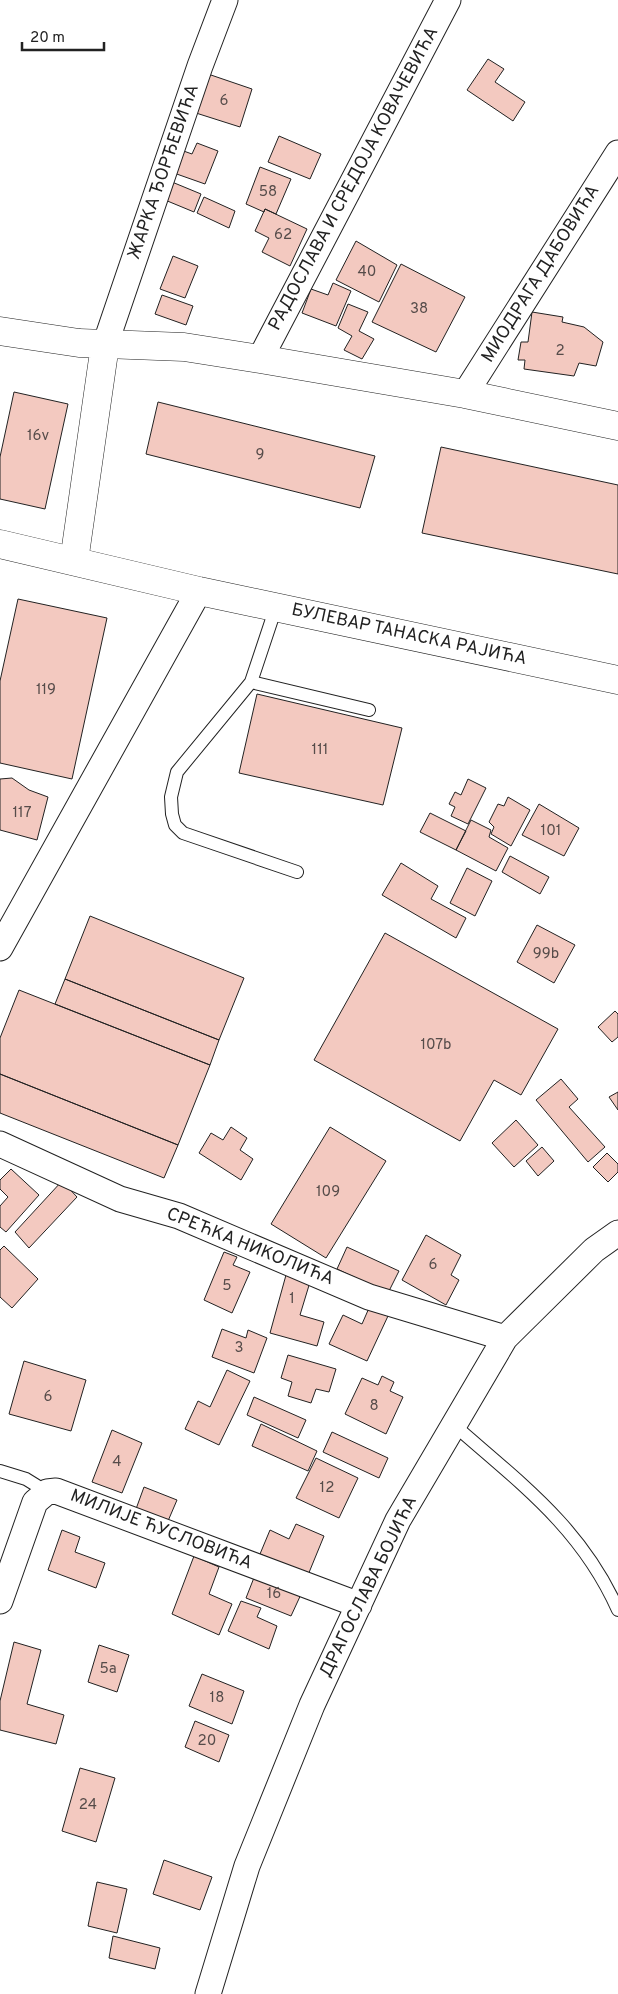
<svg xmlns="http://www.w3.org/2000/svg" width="618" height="1994" viewBox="0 0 618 1994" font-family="Overpass,sans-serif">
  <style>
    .building { fill: #f3c9c0; stroke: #222 }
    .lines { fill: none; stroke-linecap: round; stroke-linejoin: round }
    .service-casing { stroke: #222; stroke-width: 14 }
    .minor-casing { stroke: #222; stroke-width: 27 }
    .tertiary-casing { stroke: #222; stroke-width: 29 }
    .secondary-casing { stroke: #222; stroke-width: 29 }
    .service { stroke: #fff; stroke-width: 12 }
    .minor { stroke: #fff; stroke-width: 25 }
    .tertiary { stroke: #fff; stroke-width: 28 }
    .secondary { stroke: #fff; stroke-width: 28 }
    .labels { text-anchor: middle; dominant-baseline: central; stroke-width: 4; stroke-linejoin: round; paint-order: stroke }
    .number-label { font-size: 15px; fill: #564c4a }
    .street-label { font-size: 18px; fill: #222; stroke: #fff }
  </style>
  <rect width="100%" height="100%" fill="#fff"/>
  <path class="building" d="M 488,59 L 504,69 L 495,82 L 525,102 L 513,121 L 467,90 Z
    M 208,74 L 252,89 L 240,127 L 196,113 Z
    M 279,136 L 321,154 L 310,179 L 268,162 Z
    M 197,143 L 218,151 L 205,184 L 171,172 L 178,149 L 192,154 Z
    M 260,167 L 291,179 L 276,214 L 265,209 L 264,212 L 246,204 Z
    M 172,182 L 201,194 L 194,212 L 165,200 Z
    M 204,197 L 235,211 L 229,228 L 197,213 Z
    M 265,209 L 307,229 L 290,266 L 262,252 L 269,238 L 255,231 Z
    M 356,241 L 397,265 L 379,302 L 336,280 Z
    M 173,256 L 198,266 L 185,298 L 160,289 Z
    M 401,264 L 465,297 L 436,352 L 372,322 Z
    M 333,283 L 351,291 L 336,326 L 302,313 L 311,289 L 328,295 Z
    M 162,295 L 193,306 L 186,325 L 155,314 Z
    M 348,304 L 368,312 L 359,331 L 374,339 L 362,359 L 344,350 L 352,336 L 338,328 Z
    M 532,312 L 563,317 L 562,322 L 584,327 L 603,342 L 596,366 L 579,363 L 574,376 L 524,369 L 525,360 L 518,360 L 521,342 L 528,342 Z
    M 14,392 L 68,404 L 45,509 L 0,499 L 0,457 Z
    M 158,402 L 375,456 L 360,508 L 146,454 Z
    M 441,447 L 618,485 L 618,574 L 422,533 Z
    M 18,599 L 107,618 L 72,779 L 0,763 L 0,681 Z
    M 257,694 L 402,728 L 383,805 L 239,773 Z
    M 12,778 L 29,790 L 48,797 L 37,840 L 0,830 L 0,779 Z
    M 468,779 L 486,788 L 468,824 L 451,816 L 455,807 L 449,804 L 455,792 L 461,795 Z
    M 508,797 L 530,810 L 511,846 L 491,834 L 494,827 L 489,822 L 498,804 L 504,806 Z
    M 539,804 L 579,828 L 564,856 L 522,835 Z
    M 430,813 L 466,831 L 456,850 L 420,832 Z
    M 471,820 L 491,830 L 489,837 L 508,848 L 496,871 L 456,850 Z
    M 510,856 L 549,877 L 540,894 L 502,872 Z
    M 401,863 L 438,886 L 431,899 L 466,918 L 456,938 L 382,895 Z
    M 467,868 L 492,881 L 475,916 L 450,903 Z
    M 90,916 L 244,978 L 219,1040 L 65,979 Z
    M 537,925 L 575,945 L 554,983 L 517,962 Z
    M 385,933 L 558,1029 L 521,1095 L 494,1080 L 460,1141 L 314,1060 Z
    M 65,979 L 219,1040 L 210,1065 L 55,1004 Z
    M 19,990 L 210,1065 L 178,1145 L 0,1074 L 0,1038 Z
    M 615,1011 L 618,1014 L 618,1037 L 612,1042 L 598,1027 Z
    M 0,1074 L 178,1145 L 164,1178 L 0,1113 Z
    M 561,1079 L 578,1099 L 569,1107 L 605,1147 L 588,1162 L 536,1100 Z
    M 618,1092 L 618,1110 L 609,1097 Z
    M 516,1120 L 538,1145 L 514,1167 L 492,1143 Z
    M 231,1127 L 247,1138 L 240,1150 L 253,1159 L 241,1180 L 199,1153 L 211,1133 L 223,1140 Z
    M 330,1127 L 386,1161 L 326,1258 L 271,1224 Z
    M 542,1147 L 554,1161 L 538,1176 L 526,1161 Z
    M 607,1153 L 618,1164 L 618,1172 L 608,1182 L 593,1167 Z
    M 11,1169 L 39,1195 L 6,1232 L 0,1227 L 0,1206 L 8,1197 L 0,1189 L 0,1180 Z
    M 62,1181 L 77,1197 L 29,1248 L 15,1232 Z
    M 426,1235 L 461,1255 L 451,1275 L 459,1280 L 446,1305 L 402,1280 Z
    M 4,1246 L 38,1279 L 12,1308 L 0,1297 L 0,1250 Z
    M 347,1247 L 399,1271 L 388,1293 L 337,1269 Z
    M 224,1252 L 237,1257 L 233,1265 L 250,1272 L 232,1313 L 204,1300 Z
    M 286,1275 L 310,1282 L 300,1315 L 324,1322 L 317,1346 L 270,1333 Z
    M 369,1308 L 388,1316 L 367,1361 L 329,1344 L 343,1315 L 362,1324 Z
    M 222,1329 L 246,1338 L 248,1330 L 267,1338 L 254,1373 L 212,1357 Z
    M 288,1355 L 336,1369 L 329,1392 L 316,1389 L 311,1403 L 288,1396 L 292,1382 L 281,1378 Z
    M 24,1361 L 86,1380 L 71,1431 L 9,1414 Z
    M 227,1370 L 250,1381 L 219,1445 L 185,1429 L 198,1401 L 210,1407 Z
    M 382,1376 L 394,1382 L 390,1391 L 403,1397 L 386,1434 L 345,1414 L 362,1378 L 378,1385 Z
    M 254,1397 L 306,1420 L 298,1438 L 247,1415 Z
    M 261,1424 L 317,1451 L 308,1471 L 252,1446 Z
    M 112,1430 L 142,1443 L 122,1493 L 92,1482 Z
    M 332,1432 L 388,1458 L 379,1478 L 323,1452 Z
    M 316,1458 L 358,1478 L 339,1518 L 296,1498 Z
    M 144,1487 L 177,1500 L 168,1521 L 136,1509 Z
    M 296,1524 L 324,1536 L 308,1575 L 260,1554 L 270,1530 L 289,1539 Z
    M 62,1530 L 80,1537 L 75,1552 L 105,1563 L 96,1588 L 48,1570 Z
    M 194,1556 L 219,1567 L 209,1594 L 232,1604 L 219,1635 L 172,1614 Z
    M 257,1570 L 303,1590 L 291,1616 L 246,1598 Z
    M 241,1601 L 261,1608 L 257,1617 L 277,1626 L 269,1649 L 228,1631 Z
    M 14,1642 L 41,1650 L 27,1704 L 64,1715 L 56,1744 L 0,1730 L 0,1701 Z
    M 99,1645 L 129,1655 L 117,1692 L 88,1682 Z
    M 202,1674 L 244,1691 L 232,1724 L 189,1706 Z
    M 195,1721 L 229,1735 L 219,1762 L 185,1747 Z
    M 80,1768 L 115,1778 L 96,1842 L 62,1831 Z
    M 164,1860 L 212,1877 L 200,1910 L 153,1894 Z
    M 97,1882 L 127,1889 L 117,1933 L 88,1926 Z
    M 113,1936 L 160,1948 L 155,1969 L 109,1958 Z"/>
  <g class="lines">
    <g class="service-casing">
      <path id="service" d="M 276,607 L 251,682 L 177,772 L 171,797 L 172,814 L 175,825 L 183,833 L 297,872
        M 251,682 L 369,710
        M 454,1425 C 520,1483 581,1527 618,1610
        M 0,1471 L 26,1479 L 47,1492"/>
    </g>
    <g class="minor-casing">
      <path id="minor" d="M 105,345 L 200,66 L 225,0
        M 260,359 L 448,0
        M 465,394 L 618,153
        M 0,948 L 199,591
        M 0,1144 L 120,1199 L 179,1216 L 369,1297 L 505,1338
        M 0,1601 L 35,1502 L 47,1492 L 56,1491 L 359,1605
        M 208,1994 L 247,1866 L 312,1705 L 398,1520 L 505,1338 L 594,1250 L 618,1233"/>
    </g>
    <g class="tertiary-casing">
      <path id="tertiary" d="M 0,331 L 79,343 L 184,347 L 260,359 L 465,394 L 618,426
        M 74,561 L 105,345"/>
    </g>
    <g class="secondary-casing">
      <path id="secondary" d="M 0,544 L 199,591 L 618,680"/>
    </g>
    <use href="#service" class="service"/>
    <use href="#minor" class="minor"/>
    <use href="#tertiary" class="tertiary"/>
    <use href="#secondary" class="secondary"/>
  </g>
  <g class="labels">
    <g class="number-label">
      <text x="224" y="101">6</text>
      <text x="268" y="192">58</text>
      <text x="283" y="235">62</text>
      <text x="367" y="272">40</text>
      <text x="419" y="309">38</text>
      <text x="560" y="351">2</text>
      <text x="38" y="436">16v</text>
      <text x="260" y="455">9</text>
      <text x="46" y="690">119</text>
      <text x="320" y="750">111</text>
      <text x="22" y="813">117</text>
      <text x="551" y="831">101</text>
      <text x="546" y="954">99b</text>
      <text x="436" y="1045">107b</text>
      <text x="328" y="1192">109</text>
      <text x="433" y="1265">6</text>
      <text x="227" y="1286">5</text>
      <text x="292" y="1299">1</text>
      <text x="239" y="1348">3</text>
      <text x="48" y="1397">6</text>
      <text x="374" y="1406">8</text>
      <text x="117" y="1462">4</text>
      <text x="327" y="1488">12</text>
      <text x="274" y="1594">16</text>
      <text x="108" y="1669">5a</text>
      <text x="217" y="1698">18</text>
      <text x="207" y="1741">20</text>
      <text x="88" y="1805">24</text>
    </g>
    <g class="street-label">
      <text transform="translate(164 172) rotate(-71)">ЖАРКА ЂОРЂЕВИЋА</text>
      <text transform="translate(354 179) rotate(-62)">РАДОСЛАВА И СРЕДОЈА КОВАЧЕВИЋА</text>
      <text transform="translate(541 274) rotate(-58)">МИОДРАГА ДАБОВИЋА</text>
      <text transform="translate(409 635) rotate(12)">БУЛЕВАР ТАНАСКА РАЈИЋА</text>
      <text transform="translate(250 1247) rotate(22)">СРЕЋКА НИКОЛИЋА</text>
      <text transform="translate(161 1530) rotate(21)">МИЛИЈЕ ЋУСЛОВИЋА</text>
      <text transform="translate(369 1587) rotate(-64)">ДРАГОСЛАВА БОЈИЋА</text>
    </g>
  </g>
  <path d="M22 42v8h82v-8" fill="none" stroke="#222222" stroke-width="2.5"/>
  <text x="30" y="42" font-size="15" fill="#222222" stroke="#ffffff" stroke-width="4" paint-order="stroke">20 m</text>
</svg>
